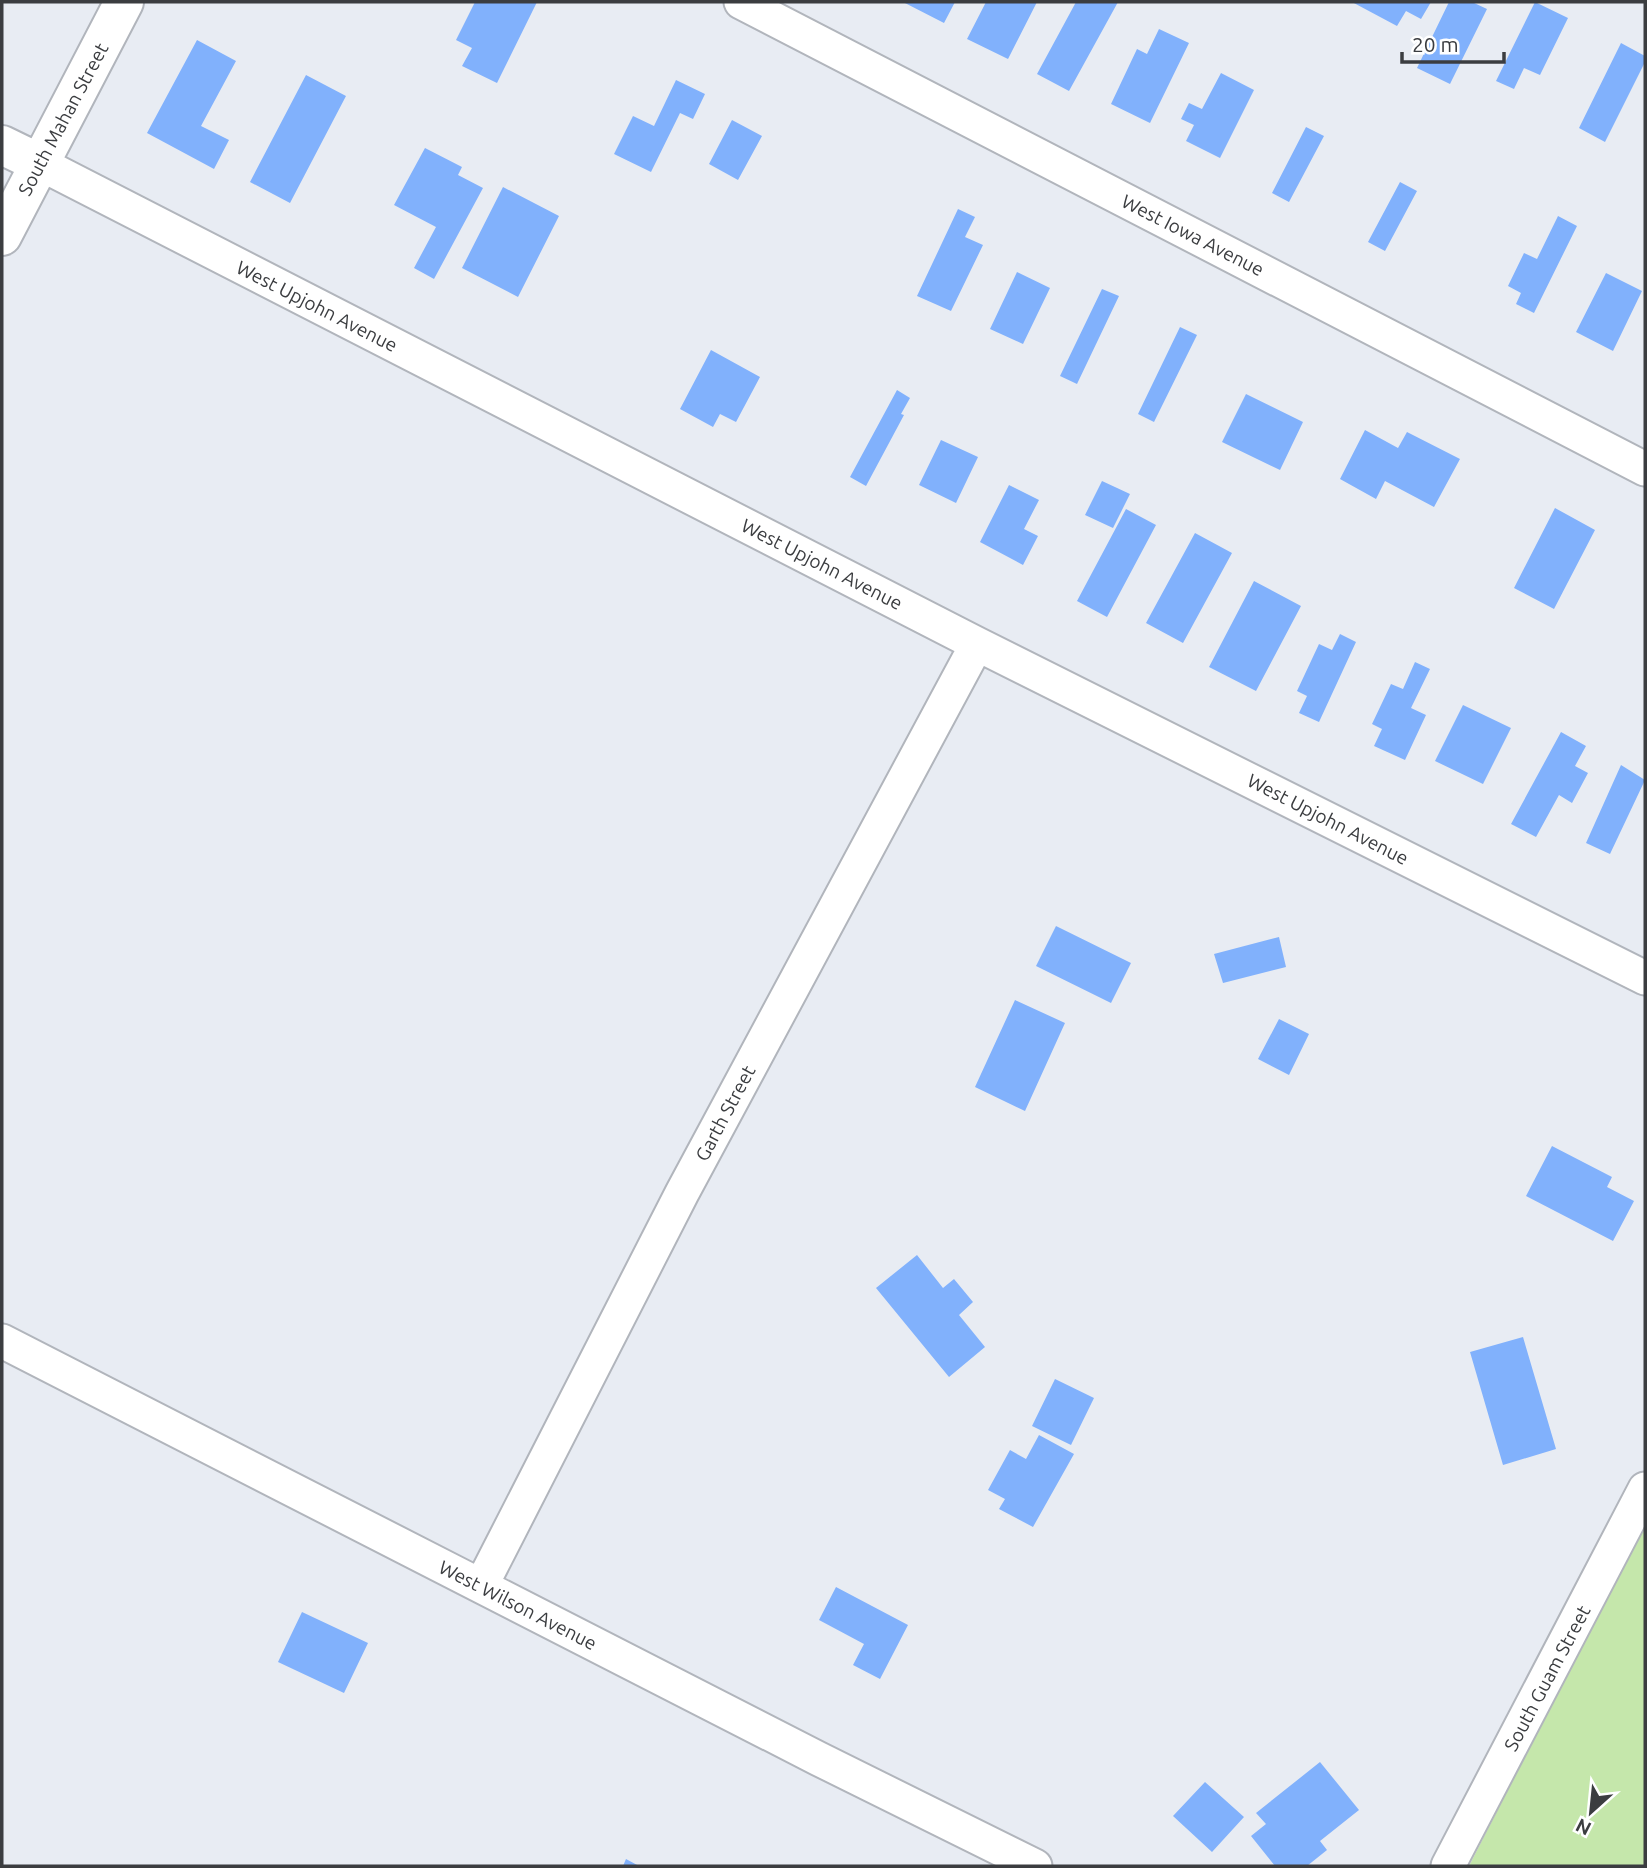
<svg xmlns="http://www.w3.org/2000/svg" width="1647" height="1868" viewBox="0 0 1647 1868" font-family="Ubuntu,sans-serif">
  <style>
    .green { fill: #c5e7ab }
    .building { fill: #81b1fc }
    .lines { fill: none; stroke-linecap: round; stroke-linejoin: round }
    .street-casing { stroke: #b1b5bc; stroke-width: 37 }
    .secondary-casing { stroke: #b1b5bc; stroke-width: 42 }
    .street { stroke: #fff; stroke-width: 33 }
    .secondary { stroke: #fff; stroke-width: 38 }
    .labels { text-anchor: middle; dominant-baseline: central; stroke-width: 5; stroke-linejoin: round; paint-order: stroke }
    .street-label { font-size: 19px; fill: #3b3d40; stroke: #fff }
  </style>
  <rect width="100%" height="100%" fill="#e8ecf3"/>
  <path class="green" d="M 1645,1522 L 1645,1866 L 1469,1866 Z"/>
  <path class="building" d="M 475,2 L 537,2 L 497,83 L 462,66 L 472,48 L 456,40 Z
    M 903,2 L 955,2 L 944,23 Z
    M 986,2 L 1037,2 L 1008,59 L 967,39 Z
    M 1076,2 L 1118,2 L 1069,91 L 1037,74 Z
    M 1352,2 L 1431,2 L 1421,19 L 1406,11 L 1397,26 Z
    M 1449,2 L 1472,2 L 1487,9 L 1450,84 L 1417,68 Z
    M 1535,2 L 1568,18 L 1540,75 L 1524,68 L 1514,89 L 1496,81 Z
    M 1159,29 L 1189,43 L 1150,123 L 1111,104 L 1137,49 L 1147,54 Z
    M 197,40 L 236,61 L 201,126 L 229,140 L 214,169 L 147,133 Z
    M 1621,43 L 1645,56 L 1645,62 L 1605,142 L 1579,128 Z
    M 1221,73 L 1254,90 L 1220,158 L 1186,141 L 1194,125 L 1181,119 L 1189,103 L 1202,109 Z
    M 306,75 L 346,96 L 290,203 L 250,182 Z
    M 676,80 L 705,94 L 693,119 L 680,113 L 651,172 L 614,154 L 633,116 L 654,126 Z
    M 732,120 L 762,136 L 738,180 L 709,164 Z
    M 1306,127 L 1324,136 L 1289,202 L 1272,193 Z
    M 425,148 L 462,167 L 458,175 L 483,188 L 434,279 L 414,268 L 436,227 L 394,205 Z
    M 1400,182 L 1417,191 L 1385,251 L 1368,242 Z
    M 503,187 L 559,216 L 518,297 L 462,268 Z
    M 958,209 L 975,217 L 965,237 L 983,245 L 951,311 L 917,296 Z
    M 1558,216 L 1577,226 L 1534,313 L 1516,304 L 1521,293 L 1508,286 L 1524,253 L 1537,259 Z
    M 1017,272 L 1050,288 L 1023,344 L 990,329 Z
    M 1606,273 L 1642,291 L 1613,351 L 1576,332 Z
    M 1102,289 L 1119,296 L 1077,384 L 1060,376 Z
    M 1180,327 L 1197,335 L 1154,422 L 1138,414 Z
    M 711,350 L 760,377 L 736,422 L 720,414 L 713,427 L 680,409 Z
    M 897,390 L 910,398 L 901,414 L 904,415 L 866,486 L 850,477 Z
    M 1246,394 L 1303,422 L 1280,470 L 1222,442 Z
    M 1365,430 L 1398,448 L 1407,432 L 1460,459 L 1434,507 L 1385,481 L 1376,499 L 1340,479 Z
    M 941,440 L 978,457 L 956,503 L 919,485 Z
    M 1102,481 L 1130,494 L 1113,528 L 1085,515 Z
    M 1009,485 L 1039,500 L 1024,529 L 1038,536 L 1023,565 L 980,542 Z
    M 1555,508 L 1595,530 L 1554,609 L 1514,588 Z
    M 1126,509 L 1156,525 L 1107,617 L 1077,601 Z
    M 1195,533 L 1232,553 L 1183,643 L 1146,623 Z
    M 1254,581 L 1301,606 L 1256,691 L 1209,667 Z
    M 1340,634 L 1356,642 L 1319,722 L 1299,713 L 1307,696 L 1297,691 L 1319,644 L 1332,650 Z
    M 1415,662 L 1430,669 L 1411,708 L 1426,715 L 1405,760 L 1374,746 L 1382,729 L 1372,724 L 1391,684 L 1403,689 Z
    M 1463,705 L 1511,728 L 1483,784 L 1435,761 Z
    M 1561,732 L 1586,746 L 1575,766 L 1588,773 L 1572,803 L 1559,795 L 1536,837 L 1511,824 Z
    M 1621,765 L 1645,780 L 1610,854 L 1586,843 Z
    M 1056,926 L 1131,963 L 1111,1003 L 1036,966 Z
    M 1279,937 L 1286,967 L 1223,983 L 1214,954 Z
    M 1015,1000 L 1065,1023 L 1025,1111 L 975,1087 Z
    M 1279,1019 L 1309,1034 L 1289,1075 L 1258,1059 Z
    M 1552,1146 L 1612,1177 L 1607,1187 L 1634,1201 L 1613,1241 L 1526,1196 Z
    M 917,1255 L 943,1288 L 954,1279 L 973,1302 L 959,1315 L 985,1347 L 949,1377 L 876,1288 Z
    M 1523,1337 L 1556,1449 L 1503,1465 L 1470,1352 Z
    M 1055,1379 L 1094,1398 L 1071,1445 L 1032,1426 Z
    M 1039,1435 L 1074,1454 L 1033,1527 L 999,1509 L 1005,1499 L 988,1490 L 1010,1450 L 1026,1459 Z
    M 836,1587 L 908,1625 L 880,1679 L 853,1665 L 864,1644 L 819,1620 Z
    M 302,1612 L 368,1643 L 344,1693 L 278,1662 Z
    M 1320,1762 L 1359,1810 L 1320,1841 L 1327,1850 L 1307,1866 L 1275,1866 L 1251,1836 L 1266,1824 L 1256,1813 Z
    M 1205,1782 L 1244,1817 L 1212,1852 L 1173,1816 Z
    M 626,1859 L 639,1866 L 623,1866 Z"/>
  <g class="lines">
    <g class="street-casing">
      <path id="street" d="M 741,2 L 1645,469
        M 39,163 L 977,644 L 1645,978
        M 2,1341 L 819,1759 L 1035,1866
        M 481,1586 L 682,1193 L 977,644
        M 1448,1866 L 1645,1489"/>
    </g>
    <g class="secondary-casing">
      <path id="secondary" d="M 2,145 L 39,163
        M 2,236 L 124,2"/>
    </g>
    <use href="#street" class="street"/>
    <use href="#secondary" class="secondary"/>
  </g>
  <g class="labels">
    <g class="street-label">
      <text transform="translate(63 119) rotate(-62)">South Mahan Street</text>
      <text transform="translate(1193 235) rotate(27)">West Iowa Avenue</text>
      <text transform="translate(317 306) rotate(27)">West Upjohn Avenue</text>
      <text transform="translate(822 564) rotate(27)">West Upjohn Avenue</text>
      <text transform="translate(1328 819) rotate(27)">West Upjohn Avenue</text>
      <text transform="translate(725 1113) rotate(-62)">Garth Street</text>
      <text transform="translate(518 1605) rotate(27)">West Wilson Avenue</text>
      <text transform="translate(1547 1678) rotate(-62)">South Guam Street</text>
    </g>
  </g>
  <rect width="1647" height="1868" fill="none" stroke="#3b3d40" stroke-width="7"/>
  <g transform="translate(1591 1812) rotate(207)" stroke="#ffffff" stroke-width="5" paint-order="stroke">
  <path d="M0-5L12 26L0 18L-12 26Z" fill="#3b3d40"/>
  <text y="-10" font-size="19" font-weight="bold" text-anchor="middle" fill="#3b3d40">N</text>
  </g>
  <path d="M1402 52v10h102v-10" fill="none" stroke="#3b3d40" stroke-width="3.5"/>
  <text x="1412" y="52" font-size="21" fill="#3b3d40" stroke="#ffffff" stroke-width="5" paint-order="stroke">20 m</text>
</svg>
